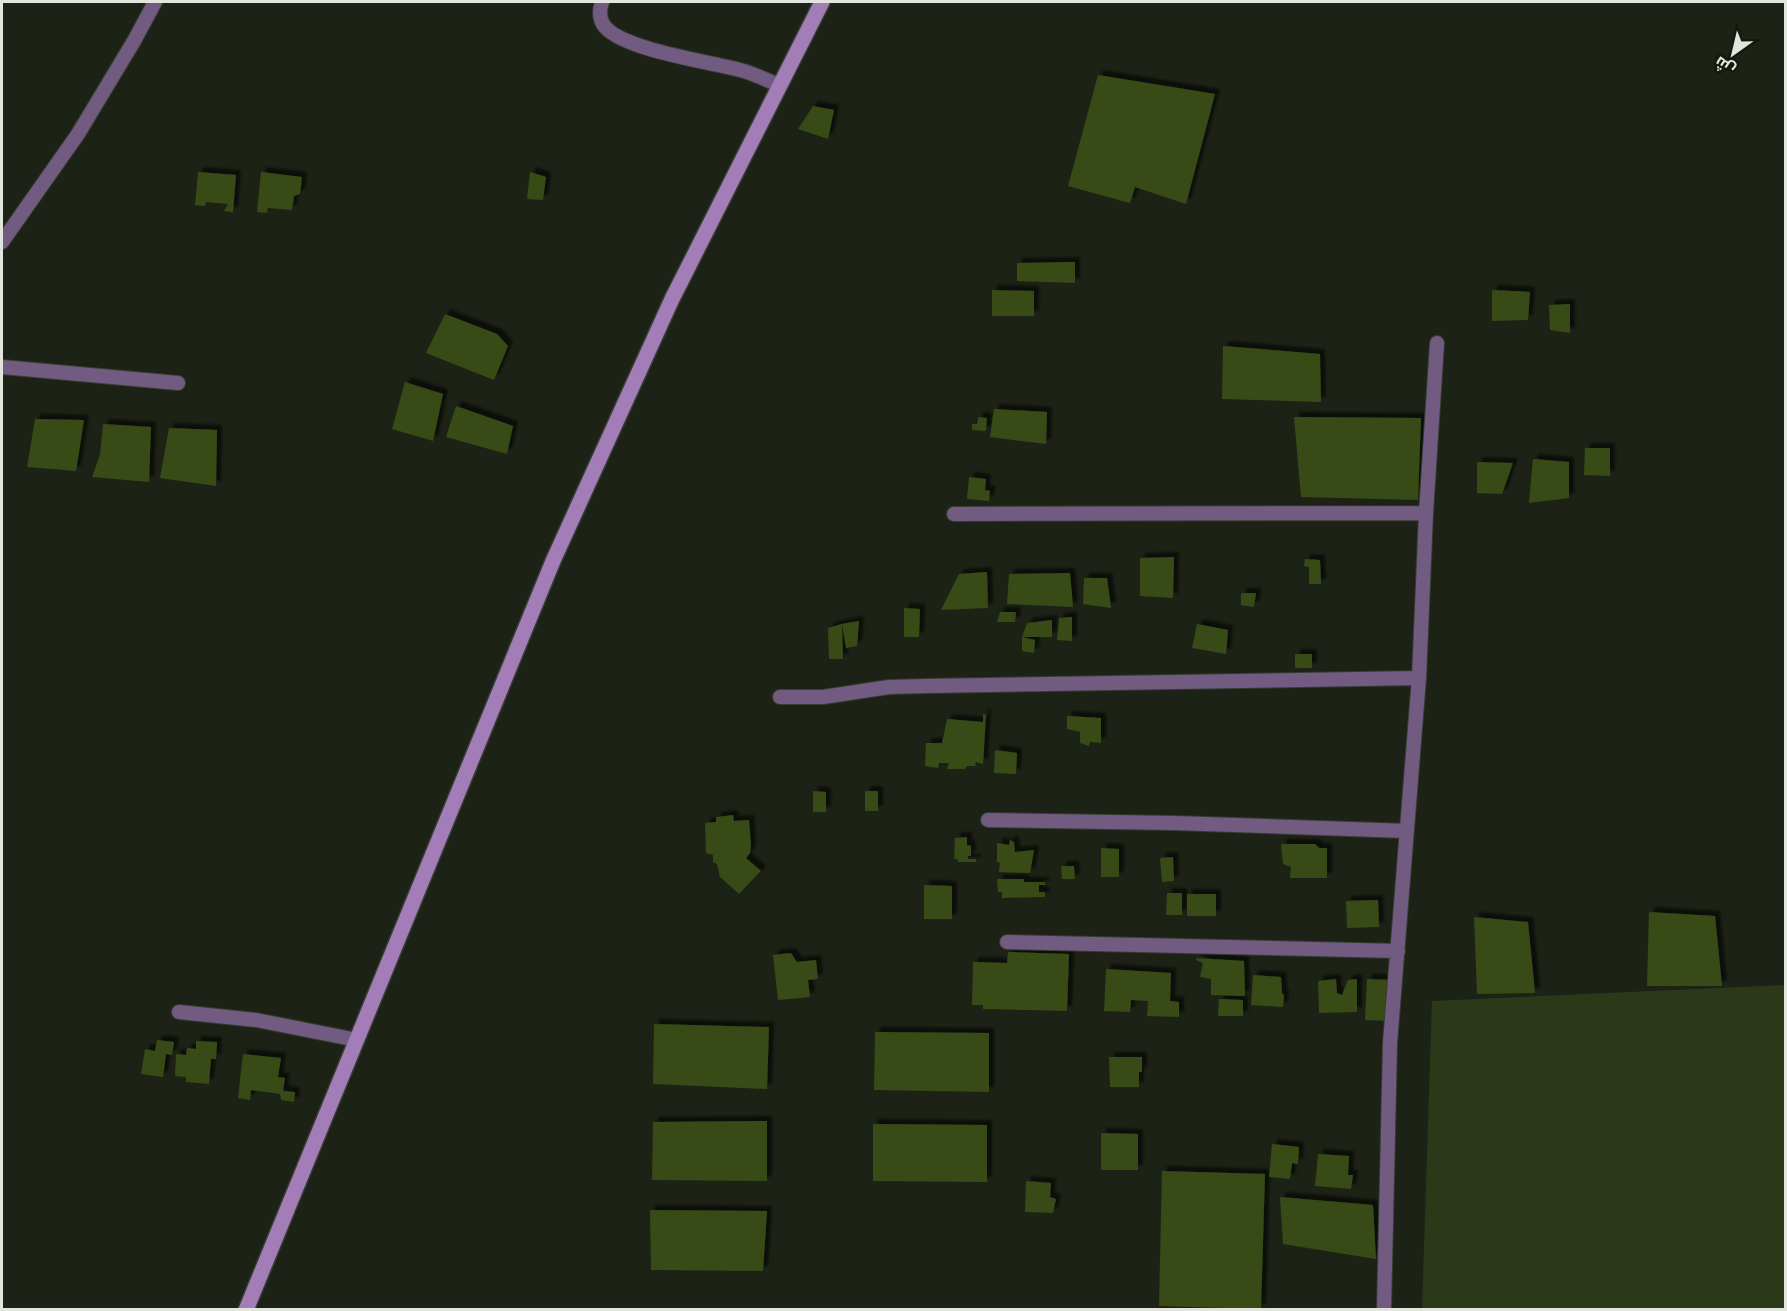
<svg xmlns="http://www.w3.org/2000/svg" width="1787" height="1311" viewBox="0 0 1787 1311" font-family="Poppins,Cairo,sans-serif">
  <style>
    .green { fill: #2b3918 }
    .building { fill: #374b18; filter: url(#shadow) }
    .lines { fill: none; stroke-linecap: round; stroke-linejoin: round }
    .street-casing { stroke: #383d32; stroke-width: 16 }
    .secondary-casing { stroke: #383d32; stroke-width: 18 }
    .street { stroke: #725b80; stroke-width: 14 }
    .secondary { stroke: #a27db7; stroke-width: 15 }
  </style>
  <defs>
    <filter id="shadow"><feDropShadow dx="5" dy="-5" stdDeviation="1.5" flood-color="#0009"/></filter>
  </defs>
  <rect width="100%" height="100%" fill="#1d2216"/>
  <path class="green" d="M 1785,985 L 1785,1309 L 1422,1309 L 1432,1001 Z"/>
  <path class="building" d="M 1098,75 L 1215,94 L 1186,204 L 1135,187 L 1130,203 L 1068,186 Z
    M 813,106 L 834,110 L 828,139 L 798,129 Z
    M 198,172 L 236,175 L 233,212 L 224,211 L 228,204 L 206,202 L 205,206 L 195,205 Z
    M 261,172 L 302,177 L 300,194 L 294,196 L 292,210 L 268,208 L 267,213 L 257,212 Z
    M 530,172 L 546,177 L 543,200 L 527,199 Z
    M 1075,262 L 1075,283 L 1017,281 L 1017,263 Z
    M 992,290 L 1034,291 L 1034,316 L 992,316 Z
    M 1492,290 L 1530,292 L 1528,320 L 1492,321 Z
    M 1570,304 L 1570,333 L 1550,330 L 1549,305 Z
    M 445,314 L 497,334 L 508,346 L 494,380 L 426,353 Z
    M 1223,346 L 1320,354 L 1321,402 L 1222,399 Z
    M 405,382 L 443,394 L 433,441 L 392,429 Z
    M 456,406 L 513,426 L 507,454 L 446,437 Z
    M 994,409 L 1047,412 L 1046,444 L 990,437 Z
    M 978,417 L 987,418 L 986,431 L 972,430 L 972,424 L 977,424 Z
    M 1294,417 L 1421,418 L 1418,500 L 1301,497 Z
    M 35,419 L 84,420 L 76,471 L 27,467 Z
    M 103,424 L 151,427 L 149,482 L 92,477 L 100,455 Z
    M 169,428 L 217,430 L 216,486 L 160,478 Z
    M 1585,448 L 1610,448 L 1610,476 L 1584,475 Z
    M 1533,459 L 1569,462 L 1569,498 L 1529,503 Z
    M 1477,462 L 1513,463 L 1502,494 L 1477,493 Z
    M 969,477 L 986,479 L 985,490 L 990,491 L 989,501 L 967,499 Z
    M 1174,557 L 1173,598 L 1140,596 L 1140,558 Z
    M 1305,559 L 1320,560 L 1321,584 L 1309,584 L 1309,567 L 1304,566 Z
    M 987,572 L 988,608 L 941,610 L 959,574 Z
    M 1070,573 L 1073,607 L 1007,604 L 1009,574 Z
    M 1084,578 L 1107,578 L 1111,608 L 1083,604 Z
    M 1241,593 L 1256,593 L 1254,607 L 1241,605 Z
    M 904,608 L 920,609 L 919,637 L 904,637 Z
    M 1000,612 L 1016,612 L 1015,622 L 997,622 Z
    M 1072,617 L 1072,641 L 1057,640 L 1059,618 Z
    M 1052,620 L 1052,637 L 1022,637 L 1027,623 Z
    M 859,621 L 857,646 L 846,648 L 842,624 Z
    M 842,624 L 843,659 L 829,659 L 828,628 Z
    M 1197,624 L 1228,630 L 1226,654 L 1192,648 Z
    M 1022,637 L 1035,640 L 1034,653 L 1022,651 Z
    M 1295,654 L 1312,654 L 1312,668 L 1295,668 Z
    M 983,714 L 986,715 L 983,764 L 976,762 L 975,766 L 967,766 L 965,769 L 947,769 L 949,763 L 939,763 L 938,768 L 925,766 L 926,743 L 942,743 L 947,719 L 983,722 Z
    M 1067,716 L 1101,718 L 1101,743 L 1090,742 L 1089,746 L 1080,743 L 1080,732 L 1067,729 Z
    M 995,750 L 1017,753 L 1016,774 L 994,773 Z
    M 813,791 L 826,792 L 826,812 L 813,812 Z
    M 865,791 L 878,791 L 878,811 L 865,811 Z
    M 733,815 L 734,821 L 749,820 L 751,846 L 750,853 L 746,858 L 761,871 L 739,894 L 720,877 L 717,864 L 713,862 L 713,855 L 706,853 L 705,823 L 716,822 L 716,817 Z
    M 967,837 L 967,845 L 971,846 L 971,856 L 968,856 L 968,859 L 976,859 L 976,862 L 958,862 L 958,859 L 954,859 L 955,838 Z
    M 1010,840 L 1014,842 L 1015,852 L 1034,850 L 1030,873 L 999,872 L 1000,863 L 997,862 L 997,843 L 1009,845 Z
    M 1281,844 L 1315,844 L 1319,848 L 1327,848 L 1327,878 L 1290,878 L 1291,867 L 1283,864 Z
    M 1101,848 L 1119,849 L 1119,877 L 1101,877 Z
    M 1173,857 L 1174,881 L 1162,882 L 1160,858 Z
    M 1061,866 L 1074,866 L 1075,879 L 1062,879 Z
    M 997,879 L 1024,879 L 1024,882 L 1045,882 L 1045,885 L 1039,885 L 1039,892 L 1045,892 L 1045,897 L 1002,898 L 1002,892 L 998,892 Z
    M 924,885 L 952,886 L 952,919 L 924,919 Z
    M 1167,893 L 1182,893 L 1182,915 L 1166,915 Z
    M 1187,894 L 1216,894 L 1216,916 L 1187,916 Z
    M 1378,900 L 1379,927 L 1347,928 L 1346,901 Z
    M 1649,912 L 1715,916 L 1722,986 L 1647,986 Z
    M 1474,917 L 1528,922 L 1535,993 L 1477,994 Z
    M 1008,952 L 1069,954 L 1067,1011 L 983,1009 L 983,1005 L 972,1005 L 973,962 L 1007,963 Z
    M 791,953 L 797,962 L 816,960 L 818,979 L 808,980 L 810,997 L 778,1000 L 773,955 Z
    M 1197,958 L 1244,961 L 1245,996 L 1211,995 L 1211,979 L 1200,977 L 1203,963 L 1196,960 Z
    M 1106,969 L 1171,973 L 1170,1001 L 1179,1002 L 1179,1017 L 1147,1016 L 1148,1001 L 1131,1000 L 1130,1012 L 1104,1011 Z
    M 1253,975 L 1281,977 L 1282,993 L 1284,995 L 1283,1007 L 1251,1005 Z
    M 1336,979 L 1337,993 L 1342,995 L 1348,980 L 1357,979 L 1357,1012 L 1319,1013 L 1318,981 Z
    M 1367,979 L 1391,980 L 1389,1021 L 1365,1020 Z
    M 1219,999 L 1243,1000 L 1243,1016 L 1218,1016 Z
    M 654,1024 L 769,1027 L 767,1089 L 653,1084 Z
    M 875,1032 L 989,1033 L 989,1092 L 874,1090 Z
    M 157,1040 L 174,1042 L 172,1055 L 166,1054 L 163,1077 L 141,1074 L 145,1049 L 155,1051 Z
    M 196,1041 L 217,1042 L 216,1059 L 211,1059 L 209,1084 L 186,1082 L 186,1077 L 175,1076 L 176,1054 L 186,1055 L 187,1048 L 196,1049 Z
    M 243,1054 L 281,1058 L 278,1077 L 285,1078 L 283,1091 L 295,1092 L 294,1102 L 281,1100 L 280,1094 L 251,1090 L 250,1100 L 238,1098 Z
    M 1109,1057 L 1142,1057 L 1142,1072 L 1139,1072 L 1139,1087 L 1110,1087 Z
    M 767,1121 L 767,1181 L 652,1180 L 653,1122 Z
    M 873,1124 L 987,1125 L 987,1182 L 873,1181 Z
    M 1101,1133 L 1138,1134 L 1138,1170 L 1101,1170 Z
    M 1272,1144 L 1299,1147 L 1298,1164 L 1292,1163 L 1290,1179 L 1269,1177 Z
    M 1318,1154 L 1349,1156 L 1348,1175 L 1353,1175 L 1351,1189 L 1315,1186 Z
    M 1162,1171 L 1265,1174 L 1261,1309 L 1159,1306 Z
    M 1026,1181 L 1051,1183 L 1050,1197 L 1056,1199 L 1053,1213 L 1025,1212 Z
    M 1280,1197 L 1373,1205 L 1376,1259 L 1283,1244 Z
    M 650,1210 L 767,1211 L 763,1271 L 651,1270 Z"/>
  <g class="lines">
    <g class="street-casing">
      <path id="street" d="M 602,2 C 600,8 599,17 603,24 C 617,49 711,62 740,70 C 753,73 766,80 779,85
        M 2,242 L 78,134 L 134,41 L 155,2
        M 2,367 L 178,383
        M 954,514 L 1426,513
        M 780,697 L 823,697 L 889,687 L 926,686 L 1419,678
        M 988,820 L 1174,823 L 1407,831
        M 1007,942 L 1398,951
        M 179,1012 L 256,1020 L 357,1040
        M 1384,1310 L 1390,1043 L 1419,678 L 1426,513 L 1437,343"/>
    </g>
    <g class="secondary-casing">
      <path id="secondary" d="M 246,1310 L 553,561 L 672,299 L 822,2"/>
    </g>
    <use href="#street" class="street"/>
    <use href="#secondary" class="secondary"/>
  </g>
  <rect width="1787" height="1311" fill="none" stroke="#e1e5dd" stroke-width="6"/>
  <g transform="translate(1733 54) rotate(214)" stroke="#14190d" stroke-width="4.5" paint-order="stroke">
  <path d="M0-4.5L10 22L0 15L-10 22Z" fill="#e1e5dd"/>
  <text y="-9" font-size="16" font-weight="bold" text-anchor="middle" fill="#e1e5dd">ش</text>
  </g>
</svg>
